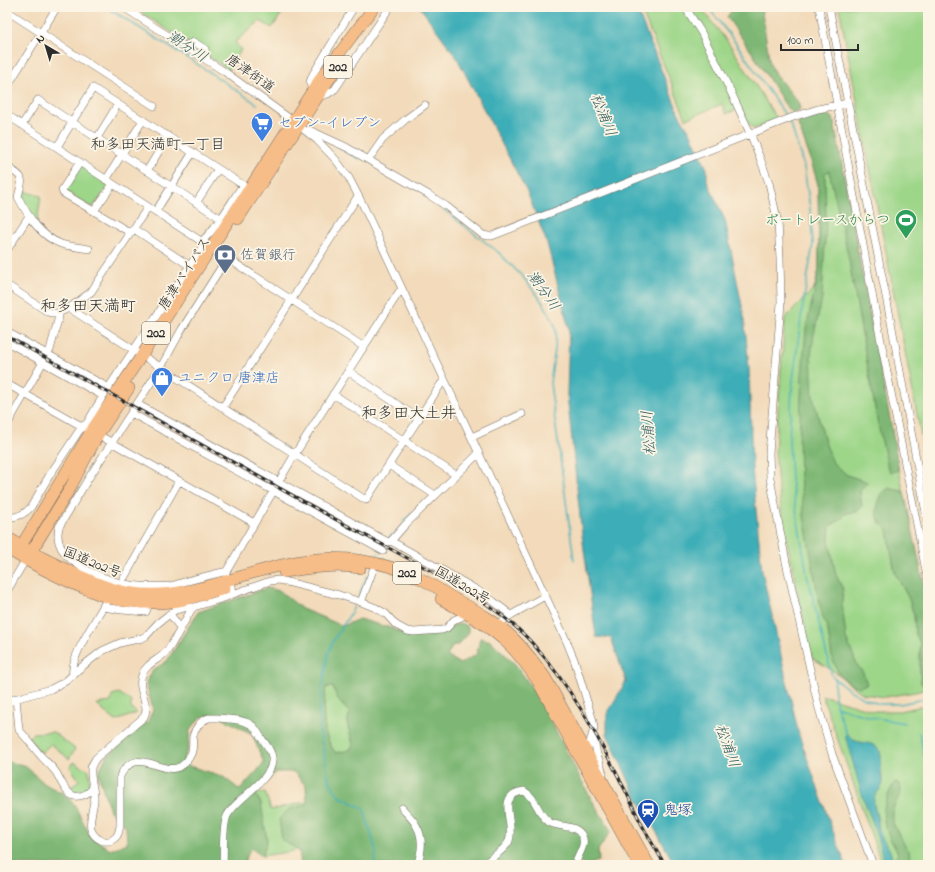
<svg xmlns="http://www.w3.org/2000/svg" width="935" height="872" viewBox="0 0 935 872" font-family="'Indie Flower','Klee One',sans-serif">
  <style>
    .green { fill: #9dd689; stroke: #64805a }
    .forest { fill: #7eb775; stroke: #547150; fill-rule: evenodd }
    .water { fill: #3daeb7; stroke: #346c71 }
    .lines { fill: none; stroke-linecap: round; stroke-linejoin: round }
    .stream { stroke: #3daeb7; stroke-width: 1.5 }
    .minor-casing { stroke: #71685d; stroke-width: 8 }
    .highway-casing { stroke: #71685d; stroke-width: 12 }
    .minor { stroke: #fff; stroke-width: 7 }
    .highway { stroke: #f7bd88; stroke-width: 11 }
    .rail-casing { stroke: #2b2b2b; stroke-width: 3 }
    .rail { stroke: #fcf5e5; stroke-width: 1.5; stroke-dasharray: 4.5; stroke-linecap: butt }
    .labels { text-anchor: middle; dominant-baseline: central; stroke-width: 3.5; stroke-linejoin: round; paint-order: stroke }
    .shield { fill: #fcf5e5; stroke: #6a6863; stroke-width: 1 }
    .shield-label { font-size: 13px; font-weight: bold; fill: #2b2b2b }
    .street-label { font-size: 14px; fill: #2b2b2b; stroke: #fcf5e5 }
    .shop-label { font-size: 14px; fill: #366cbe; stroke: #fcf5e5; text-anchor: start }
    .leisure-label { font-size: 14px; fill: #27864d; stroke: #fcf5e5; text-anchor: end }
    .service-label { font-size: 14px; fill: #4e5e75; stroke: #fcf5e5; text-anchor: start }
    .transit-label { font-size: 14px; fill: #164399; stroke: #fcf5e5; text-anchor: start }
    .water-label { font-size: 15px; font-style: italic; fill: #325f63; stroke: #fcf5e5 }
    .neighbourhood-label { font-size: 15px; fill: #2b2b2b; stroke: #fcf5e5 }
    .quarter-label { font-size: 16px; fill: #2b2b2b; stroke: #fcf5e5 }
  </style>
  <rect width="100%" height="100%" fill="#fcf5e5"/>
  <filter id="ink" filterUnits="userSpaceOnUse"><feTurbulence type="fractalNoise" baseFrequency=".025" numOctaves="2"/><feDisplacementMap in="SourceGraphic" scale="8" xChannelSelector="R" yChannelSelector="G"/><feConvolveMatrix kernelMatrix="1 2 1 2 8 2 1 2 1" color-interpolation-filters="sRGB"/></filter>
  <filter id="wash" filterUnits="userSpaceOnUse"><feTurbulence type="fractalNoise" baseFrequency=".012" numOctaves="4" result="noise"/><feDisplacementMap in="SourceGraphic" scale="16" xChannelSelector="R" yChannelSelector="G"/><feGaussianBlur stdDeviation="0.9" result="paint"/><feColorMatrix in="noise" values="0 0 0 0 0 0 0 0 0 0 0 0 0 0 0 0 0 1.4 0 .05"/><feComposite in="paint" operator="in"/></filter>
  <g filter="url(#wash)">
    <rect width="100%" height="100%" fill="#f2daba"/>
    <path class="green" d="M 133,7 L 286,7 L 272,28 L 260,21 L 235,42 L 241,50 L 229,70 Z
      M 640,7 L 700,7 L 730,45 L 777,119 L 754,129 L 748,124 L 741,108 L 726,114 L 722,104 L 686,119 Z
      M 839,7 L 928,7 L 928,472 Z
      M 828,115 L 833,118 L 898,466 L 928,603 L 928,689 L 915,692 L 885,697 L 864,694 L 850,685 L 835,672 L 812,658 L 798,595 L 783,522 L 778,486 L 775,451 L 785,318 L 814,289 L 819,270 L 819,244 L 818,184 L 810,157 L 798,124 L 799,121 Z
      M 82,165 L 109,183 L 109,186 L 92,208 L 64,190 Z
      M 21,190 L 41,196 L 37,223 L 20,196 Z
      M 326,687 L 333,687 L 338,700 L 350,713 L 347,723 L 353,744 L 350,750 L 336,753 C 320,735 323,709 326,687 Z
      M 119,693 L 131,701 L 131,708 L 137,713 L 116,721 L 102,710 L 97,704 L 111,702 L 112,695 Z
      M 822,695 L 874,711 L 899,711 L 928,705 L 928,865 L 882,865 Z
      M 53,732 L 75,749 L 69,759 L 51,744 L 41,753 L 29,738 L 33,733 Z
      M 74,762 L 89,770 L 90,787 L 84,793 L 75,792 L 71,787 L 79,780 L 70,767 Z
      M 265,792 L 271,810 L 305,802 L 307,804 L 288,810 L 282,840 L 299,850 L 262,856 L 267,841 L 254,794 Z"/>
    <path class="forest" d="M 734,7 L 761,7 L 770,64 L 775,74 L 798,102 L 800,109 L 794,113 L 788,109 L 751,51 L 727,17 Z
      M 828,115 L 833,118 C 846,182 856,246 869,310 C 878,362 890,413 898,466 L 897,471 L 891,472 L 888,468 L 877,420 L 848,255 L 829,171 L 825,173 L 826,222 L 822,299 L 814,334 L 811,355 L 813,397 L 825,442 L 833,463 L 847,475 L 868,482 L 860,490 L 862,507 L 857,512 L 847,513 L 841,519 L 830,526 L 829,540 L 836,575 L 843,589 L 842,602 L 846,638 L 857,665 L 863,673 L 867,684 L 859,687 L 851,684 L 839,674 L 832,658 L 827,624 L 823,619 L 818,596 L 804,516 L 800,478 L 799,441 L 802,374 L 806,329 L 819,270 L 819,244 L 818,184 L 810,157 L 798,124 L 799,121 Z
      M 889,488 L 904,492 L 928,603 L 928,689 L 926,689 L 921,683 L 920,672 L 920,643 L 915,633 L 914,616 L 909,599 L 895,573 L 891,551 L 888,530 L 880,523 L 876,511 L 881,494 Z
      M 267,588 L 280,591 L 302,609 L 343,626 L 359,619 L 391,628 L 407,635 L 444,633 L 453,626 L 461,623 L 468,627 L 468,634 L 458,645 L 453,645 L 447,656 L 460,664 L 477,654 L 480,638 L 491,641 L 516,665 L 539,698 L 590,797 L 611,831 L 598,850 L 599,861 L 587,865 L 583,865 L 576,857 L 571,865 L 301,865 L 299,850 L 282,840 L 279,819 L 288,810 L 307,804 L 306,786 L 294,772 L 276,772 L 255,794 L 261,803 L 267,841 L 262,856 L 251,848 L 245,859 L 246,865 L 7,865 L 7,762 L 24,765 L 45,784 L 62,793 L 74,804 L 90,835 L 110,850 L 127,843 L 126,826 L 110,811 L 98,773 L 106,757 L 148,721 L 153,710 L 146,683 L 153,670 L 167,661 L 198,612 ZM 326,687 L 333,687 L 338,700 L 350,713 L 347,723 L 353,744 L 350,750 L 336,753 C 320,735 323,709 326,687 ZM 215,714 L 252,734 L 264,763 L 240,790 L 222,776 L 189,766 L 183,760 L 188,749 L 190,730 L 201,717 Z
      M 895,782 L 900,784 L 901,792 L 893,809 L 893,823 L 901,839 L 909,851 L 911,865 L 891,865 L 892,861 L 895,862 L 898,853 C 882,825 877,812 895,782 Z"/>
    <path class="water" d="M 420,7 L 636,7 L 679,114 L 690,132 L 707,169 L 707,181 L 725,220 L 744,316 L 749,368 L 752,468 L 762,571 L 799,735 L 834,834 L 846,865 L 675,865 L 635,794 L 607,734 L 607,714 L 626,681 L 611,638 L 596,637 L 582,535 L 567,394 L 569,329 L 547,243 L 527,192 L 457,58 Z
      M 848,734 C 849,735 851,739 852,739 C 860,745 873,740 879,750 C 883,756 880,764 881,771 C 881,775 883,779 883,783 C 882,789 875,793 874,799 C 873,805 876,811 877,817 C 878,821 878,825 879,829 C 881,844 895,848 891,865 L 887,865 L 882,854 L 873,823 L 863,798 L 845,735 Z"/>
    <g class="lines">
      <path class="stream" d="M 106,7 L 191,60 L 257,104
        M 708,7 L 735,42 L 786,116
        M 789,122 L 792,128 L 804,167 L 810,208 L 813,244 L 802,311 L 792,388 L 789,439 L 791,480 L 807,574 L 832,676 L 848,689 L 863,698 L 879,704 L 900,704 L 928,698
        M 340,148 L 359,159
        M 435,203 L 498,252 L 523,277 L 538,296 L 548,311 L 554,322 L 556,331 L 555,349 L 550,383 L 574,560
        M 403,522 L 412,513
        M 388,539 L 393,534
        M 375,556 L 379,553
        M 358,598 L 367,576
        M 355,604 L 351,613 L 333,641 L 328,654 L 319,708 L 320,733 L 329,781 L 339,796 L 364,809 L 376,851 L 375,865
        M 835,678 C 832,699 840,716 847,736
        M 836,706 L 856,713 L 871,717 L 904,723
        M 919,733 L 920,736 L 928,773"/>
    </g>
  </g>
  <g filter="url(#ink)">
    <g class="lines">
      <g class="minor-casing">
        <path id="minor" d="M 123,7 L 225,72 L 293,121 L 317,140 L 336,160 L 349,178 L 362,203 L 566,640 L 575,662 L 593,721 L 594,729 L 587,752 L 587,755
          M 685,7 L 701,32 L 729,88 L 750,133 L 760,158 L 769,183 L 778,223 L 780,258 L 781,303 L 769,453 L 770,478 L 786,562 L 818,705 L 832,754 L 873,865
          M 819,7 L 878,326 L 928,581
          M 829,7 L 891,322 L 928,524
          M 7,11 L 154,106
          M 184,46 L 194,42 L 205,49 L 207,60
          M 7,87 L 57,7
          M 312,92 L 310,82 L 313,74 L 354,7
          M 318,97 L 328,94 L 335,89 L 390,7
          M 7,115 L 364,347
          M 22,125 L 38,100 L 220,218
          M 309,130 L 346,147 L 429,195 L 446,206 L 483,235 L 488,236 L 492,236 L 793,117 L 818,109 L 848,103
          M 97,138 L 118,104
          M 369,159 L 383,139 L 406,119 L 425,105
          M 80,162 L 62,190 L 63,193 L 131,233
          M 7,167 C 25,178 23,177 18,197 C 28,216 40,236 61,244 C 70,247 80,247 89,249
          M 147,171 L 168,136
          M 106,180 L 143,120
          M 196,203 L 218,169
          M 94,211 L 113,184
          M 156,211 L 193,152
          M 134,229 L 190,266
          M 7,250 L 29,216
          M 227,258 L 182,329 L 161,367 L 88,479 L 59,527 C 51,557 91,574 114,581 C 131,587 152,587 169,586 C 175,585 181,583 187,581 C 199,578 211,575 223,572 L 226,572 L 295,454 L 399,292 L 402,289
          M 7,285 L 48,312 L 52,313 L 58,313 L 69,308 L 91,292 L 148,207
          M 69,308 L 364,499 L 366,500 L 441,384 L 445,381
          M 7,332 L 109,388
          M 7,342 L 103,396
          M 47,354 L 50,350 L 59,316 L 58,313
          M 348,371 L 419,419
          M 7,384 L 85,428
          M 333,394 L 456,475
          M 137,404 L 388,542 L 391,541 L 405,525 L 479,453
          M 223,407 L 358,196
          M 131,413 L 383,551
          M 7,425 L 43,362
          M 95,433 L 254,523
          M 472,437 L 522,414
          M 389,465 L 435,495
          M 7,517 C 16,518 25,514 31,507 L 49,476 L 79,431 L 87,423 L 103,396 L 205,243 L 204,239 C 219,225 231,202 243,185 L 93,88 L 57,147
          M 391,541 L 477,590 L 493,601 L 511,615
          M 124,578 L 179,481
          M 7,591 L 23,564 L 24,559
          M 233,594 L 270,581 L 279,580 L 339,595 L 361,602 L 376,608 L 386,614 L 396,625 L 407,631 L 414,632 L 442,630 L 447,628 L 454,620 L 461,617 L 466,613
          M 361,602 L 373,570
          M 103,607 L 122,610 L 146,612 L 149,603
          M 170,614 L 178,625 L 180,629
          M 496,626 L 511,615 L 545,596
          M 73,675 C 69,656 99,617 108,597
          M 16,698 L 19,730 C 27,738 33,747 41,756 C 46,762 53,767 57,774 C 61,781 66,794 74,796 C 82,797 89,793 93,788
          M 7,701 L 51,689 L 66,681 L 79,669 L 102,651 L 120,643 L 142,638 L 146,636 L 158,623 L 175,610 L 188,607 L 194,607
          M 593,736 L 597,754 L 603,774
          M 402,808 C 406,813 413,819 416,825 C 424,838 422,852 417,865
          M 223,865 C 224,852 222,828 227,816 C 236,797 275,780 272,757 C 271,750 266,744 262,739 C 259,734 257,730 253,726 C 244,719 229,719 218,718 C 215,718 211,718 209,718 C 201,720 195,728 193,736 C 192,742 194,748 191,754 C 172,793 140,737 120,776 L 120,826 C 119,830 119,834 116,837 C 107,846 94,839 91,829 C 89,820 93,809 94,801 C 95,790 90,780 91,769 C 91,765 94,762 96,758 L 144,717 C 151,704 136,690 142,675 C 146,663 160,660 168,650 C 171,646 173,641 176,637 C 181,628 186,619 191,610 L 194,607 L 224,598 L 233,594 L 232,586 L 227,580 L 227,577
          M 484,865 C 491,856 504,852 509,841 C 516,823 494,795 524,791 C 538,799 537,814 549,822 C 559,828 577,824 582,836 C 587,845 577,856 575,865"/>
      </g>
      <g class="highway-casing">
        <path id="highway" d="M 238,219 L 341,61
          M 7,537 C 15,542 24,548 33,553 C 43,558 54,563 65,569 C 87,579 109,590 133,593 C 189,601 246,570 301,561 C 341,554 385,561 421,579 C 433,585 444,592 455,599 C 475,610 496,621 512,637 C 525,649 535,663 545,677 L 649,865
          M 7,549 C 34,565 62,580 91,591 C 100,595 108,598 117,600 C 135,603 154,604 172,602 C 190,600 208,593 225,588
          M 23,553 L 21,546 L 91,431 L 142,355 L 293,121 L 320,79 L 374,7
          M 27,556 L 31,552 L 69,490 L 98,435 L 129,388
          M 284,572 C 309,568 335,564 360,568
          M 441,599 C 464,612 488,625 508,644 C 519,654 528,667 537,680 L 639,865"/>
      </g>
      <use href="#minor" class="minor"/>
      <use href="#highway" class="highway"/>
      <g class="rail-casing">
        <path id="rail" d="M 7,336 C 118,399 230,461 342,523 C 372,539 402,555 431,571 C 468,591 505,613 533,644 C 570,685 597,735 622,784 C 629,797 634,810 641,823 C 648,837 657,851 665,865"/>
      </g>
      <use href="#rail" class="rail"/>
    </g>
  </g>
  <defs>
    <g id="supermarket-pin" transform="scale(1.15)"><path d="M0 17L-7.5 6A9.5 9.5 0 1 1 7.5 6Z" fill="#3f7fe0" stroke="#fcf5e5"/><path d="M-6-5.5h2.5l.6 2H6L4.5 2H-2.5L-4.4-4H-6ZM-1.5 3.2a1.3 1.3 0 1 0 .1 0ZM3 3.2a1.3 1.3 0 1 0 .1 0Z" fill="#fff"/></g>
    <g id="stadium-pin" transform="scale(1.15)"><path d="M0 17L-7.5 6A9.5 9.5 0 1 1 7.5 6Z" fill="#2e9e5b" stroke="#fcf5e5"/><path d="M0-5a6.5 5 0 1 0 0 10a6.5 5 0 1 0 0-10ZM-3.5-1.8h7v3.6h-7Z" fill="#fff"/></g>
    <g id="bank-pin" transform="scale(1.15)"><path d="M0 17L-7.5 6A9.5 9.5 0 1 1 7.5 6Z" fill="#5c6f8a" stroke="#fcf5e5"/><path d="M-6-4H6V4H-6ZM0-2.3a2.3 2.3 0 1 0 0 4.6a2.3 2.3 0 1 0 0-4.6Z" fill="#fff"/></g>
    <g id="shop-pin" transform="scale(1.15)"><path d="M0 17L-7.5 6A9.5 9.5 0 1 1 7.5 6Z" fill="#3f7fe0" stroke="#fcf5e5"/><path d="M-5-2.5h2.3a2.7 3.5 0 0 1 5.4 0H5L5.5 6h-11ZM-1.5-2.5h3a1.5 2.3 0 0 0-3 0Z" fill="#fff"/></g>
    <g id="station-pin" transform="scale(1.15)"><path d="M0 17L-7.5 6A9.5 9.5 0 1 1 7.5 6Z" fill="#1a4fb4" stroke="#fcf5e5"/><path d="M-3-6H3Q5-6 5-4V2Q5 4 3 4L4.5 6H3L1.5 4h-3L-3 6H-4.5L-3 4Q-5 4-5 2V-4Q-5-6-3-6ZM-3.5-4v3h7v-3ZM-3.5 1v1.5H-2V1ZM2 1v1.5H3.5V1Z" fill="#fff"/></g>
  </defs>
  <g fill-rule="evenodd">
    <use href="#supermarket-pin" x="262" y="123"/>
    <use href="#stadium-pin" x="906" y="220"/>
    <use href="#bank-pin" x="225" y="255"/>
    <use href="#shop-pin" x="162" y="378"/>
    <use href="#station-pin" x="648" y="810"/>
  </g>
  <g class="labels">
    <g class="shield">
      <rect x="324" y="56" width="28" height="22" rx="3"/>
      <rect x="142" y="322" width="28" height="22" rx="3"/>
      <rect x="393" y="562" width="28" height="22" rx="3"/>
    </g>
    <g class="shield-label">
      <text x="338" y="67">202</text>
      <text x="156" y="333">202</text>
      <text x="407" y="573">202</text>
    </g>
    <g class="street-label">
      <text transform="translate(250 74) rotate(35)">唐津街道</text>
      <text transform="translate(185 274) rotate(-57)">唐津バイパス</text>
      <text transform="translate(92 563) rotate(22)">国道202号</text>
      <text transform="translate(462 586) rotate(30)">国道202号</text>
    </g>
    <g class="shop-label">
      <text x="278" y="123">セブン-イレブン</text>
      <text x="178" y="378">ユニクロ 唐津店</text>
    </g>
    <g class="leisure-label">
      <text x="890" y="220">ボートレースからつ</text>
    </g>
    <g class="service-label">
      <text x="240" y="255">佐賀銀行</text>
    </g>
    <g class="transit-label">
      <text x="664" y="810">鬼塚</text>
    </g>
    <g class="water-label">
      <text transform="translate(187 47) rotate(33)">潮分川</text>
      <text transform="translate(603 115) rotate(68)">松浦川</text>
      <text transform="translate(543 291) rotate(55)">潮分川</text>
      <text transform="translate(649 433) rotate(-94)">松浦川</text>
      <text transform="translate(727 746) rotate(70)">松浦川</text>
    </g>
    <g class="neighbourhood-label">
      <text x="158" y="145">和多田天満町一丁目</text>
    </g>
    <g class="quarter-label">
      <text x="88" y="307">和多田天満町</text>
      <text x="409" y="414">和多田大土井</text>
    </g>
  </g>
  <rect width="935" height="872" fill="none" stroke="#fcf5e5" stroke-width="24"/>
  <g transform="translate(46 46) rotate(322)" stroke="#fcf5e5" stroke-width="3" paint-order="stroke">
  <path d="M0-3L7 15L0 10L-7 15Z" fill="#2b2b2b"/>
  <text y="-6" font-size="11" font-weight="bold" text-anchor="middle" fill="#2b2b2b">N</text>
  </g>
  <path d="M781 44v6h77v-6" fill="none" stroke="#2b2b2b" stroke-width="2"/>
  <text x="787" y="44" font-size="12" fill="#2b2b2b" stroke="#fcf5e5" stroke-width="3" paint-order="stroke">100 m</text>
</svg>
